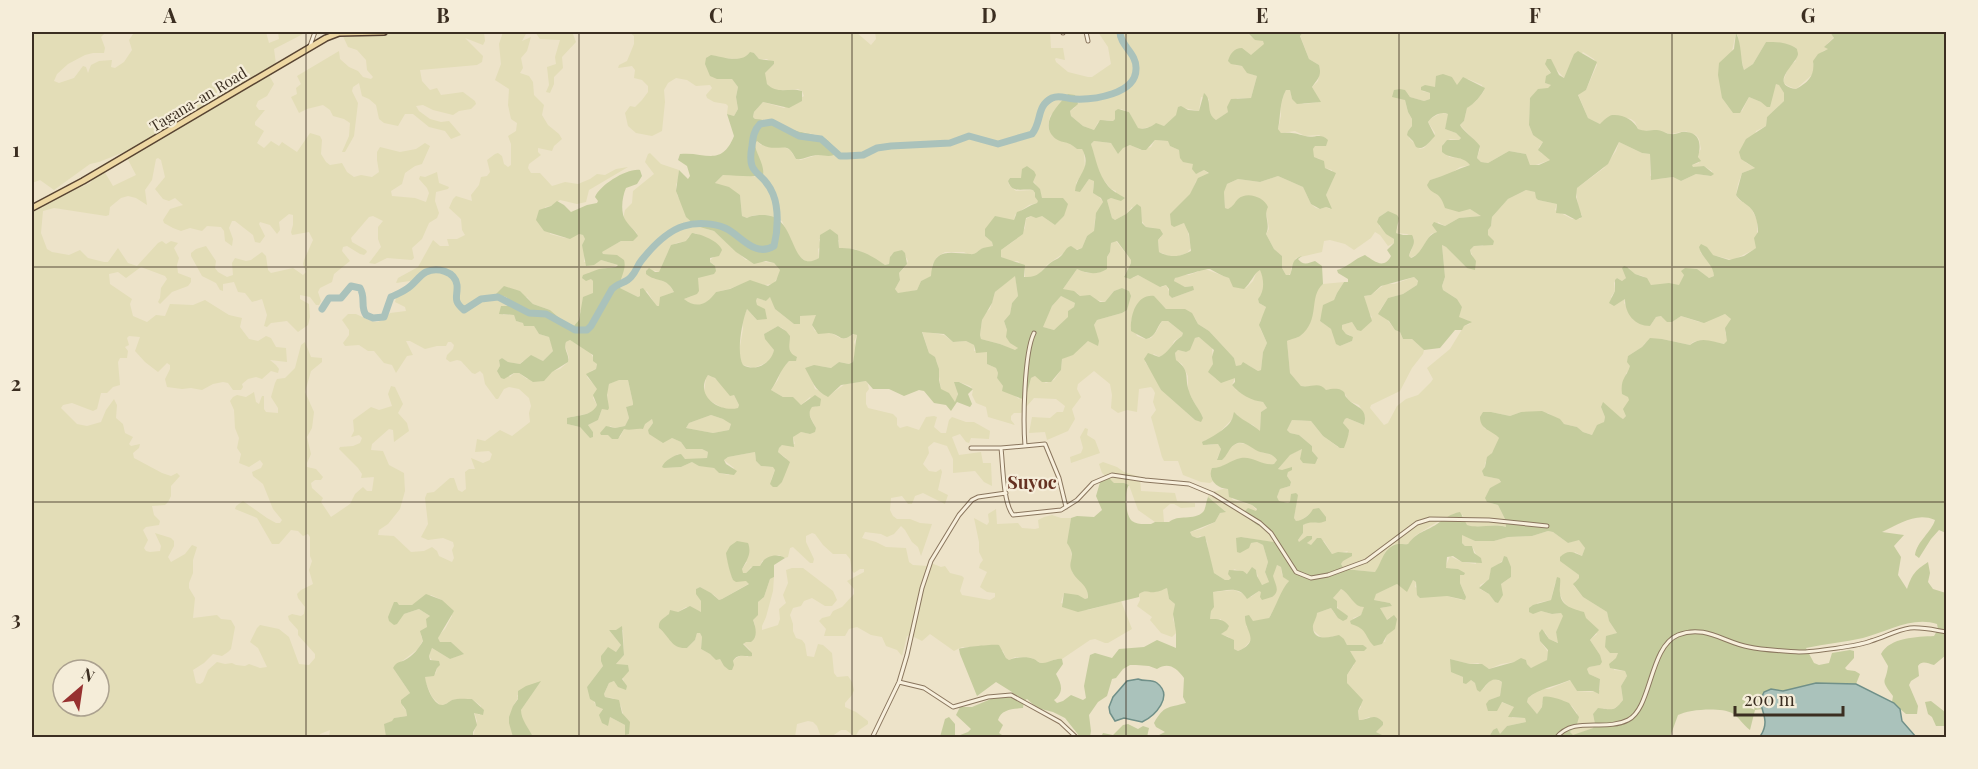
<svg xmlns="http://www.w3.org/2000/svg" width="1978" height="769" viewBox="0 0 1978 769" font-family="'Playfair Display',serif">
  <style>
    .farmland { fill: #e3ddb7; fill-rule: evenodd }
    .green { fill: #c5cc9d; fill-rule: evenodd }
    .water { fill: #aac2bb; stroke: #709089; stroke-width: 1.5 }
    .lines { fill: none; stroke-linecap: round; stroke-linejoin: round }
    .river { stroke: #aac2bb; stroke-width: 7 }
    .street-casing { stroke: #8a765e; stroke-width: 5 }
    .primary-casing { stroke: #584432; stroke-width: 8 }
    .street { stroke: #f8f0dd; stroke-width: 3 }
    .primary { stroke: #eed8a3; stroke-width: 5 }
    .grid { fill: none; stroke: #3b2e21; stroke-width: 1.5; stroke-opacity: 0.55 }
    .labels { text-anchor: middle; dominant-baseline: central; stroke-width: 4.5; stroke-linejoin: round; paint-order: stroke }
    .street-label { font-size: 15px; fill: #3b2e21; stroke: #f5edd9 }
    .quarter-label { font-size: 18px; font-weight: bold; fill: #663222; stroke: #f5edd9 }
    .neatline { fill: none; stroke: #3b2e21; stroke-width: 2 }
    .grid-label { font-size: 20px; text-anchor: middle; font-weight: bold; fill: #3b2e21 }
  </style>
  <rect width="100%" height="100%" fill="#ede3c9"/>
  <path class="farmland" d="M 32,32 L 106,32 L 101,37 L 105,48 L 104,53 L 93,53 L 85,55 L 68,64 L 57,74 L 54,81 L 59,83 L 74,78 L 83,66 L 86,67 L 88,73 L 91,65 L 99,61 L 112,60 L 111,67 L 115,68 L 124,62 L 132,50 L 129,40 L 133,34 L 132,32 L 266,32 L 269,43 L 279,39 L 278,32 L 312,32 L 305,33 L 274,49 L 276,64 L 266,70 L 274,84 L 267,96 L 258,101 L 256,106 L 259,110 L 265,110 L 255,122 L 255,125 L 264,131 L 257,143 L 264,148 L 271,141 L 279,146 L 282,142 L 297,152 L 310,133 L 320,136 L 322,140 L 321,154 L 326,162 L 330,165 L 342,163 L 347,172 L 354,177 L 361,175 L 372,177 L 379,172 L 377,160 L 377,152 L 380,147 L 400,152 L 416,149 L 425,143 L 430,146 L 422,164 L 415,166 L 405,173 L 402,184 L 391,191 L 392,196 L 415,198 L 426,202 L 429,193 L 427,188 L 419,179 L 420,176 L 425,177 L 437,172 L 439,183 L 449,187 L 448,189 L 436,192 L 435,201 L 439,213 L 437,218 L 429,223 L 422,239 L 412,248 L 414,258 L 412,260 L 387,258 L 375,264 L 369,263 L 381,247 L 378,239 L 378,227 L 383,221 L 373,216 L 369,217 L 351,238 L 352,242 L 366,250 L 367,252 L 364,255 L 360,254 L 347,246 L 343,247 L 342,251 L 350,261 L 334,274 L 332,282 L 320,288 L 318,292 L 321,301 L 319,305 L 316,305 L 310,297 L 300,295 L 300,299 L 309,304 L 310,317 L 308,325 L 298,332 L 287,321 L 271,323 L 267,327 L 264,326 L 267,315 L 262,299 L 252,302 L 245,293 L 238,292 L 234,282 L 223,284 L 223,291 L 220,290 L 216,283 L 202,276 L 191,256 L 191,253 L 196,249 L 206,246 L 216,261 L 215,268 L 218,272 L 227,277 L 233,275 L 232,263 L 235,258 L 246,261 L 251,260 L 262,252 L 266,256 L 268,270 L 271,273 L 293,268 L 303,275 L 306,272 L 303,264 L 304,260 L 313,240 L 309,232 L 292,235 L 291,232 L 293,225 L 293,215 L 289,214 L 279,222 L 280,230 L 277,234 L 270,225 L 260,222 L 259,224 L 265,236 L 260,243 L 255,242 L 253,235 L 235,221 L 232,221 L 229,228 L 233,239 L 232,246 L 225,241 L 224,231 L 221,227 L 207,226 L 202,231 L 190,228 L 181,231 L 173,228 L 164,223 L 163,220 L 170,209 L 183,205 L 175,198 L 169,201 L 163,199 L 155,189 L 165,177 L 161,160 L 158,158 L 156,159 L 152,180 L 145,190 L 147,205 L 136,198 L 128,196 L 121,198 L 110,207 L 109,215 L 106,216 L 54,208 L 43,211 L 41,233 L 47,249 L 52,252 L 69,255 L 80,250 L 88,258 L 104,262 L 108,262 L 118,248 L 128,263 L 137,266 L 158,243 L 162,241 L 166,244 L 171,241 L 178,243 L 174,248 L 179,258 L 177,265 L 178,273 L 191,278 L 191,282 L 188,286 L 172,292 L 160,304 L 158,302 L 160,298 L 161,288 L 167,279 L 165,276 L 141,267 L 126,278 L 118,272 L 109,274 L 110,284 L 132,299 L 130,304 L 133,316 L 147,322 L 156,315 L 165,316 L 170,304 L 193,305 L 205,300 L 229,315 L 242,318 L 240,327 L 249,339 L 258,341 L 266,336 L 271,338 L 276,347 L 286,348 L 287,362 L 270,360 L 276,365 L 279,369 L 278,373 L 271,371 L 262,379 L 256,377 L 248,379 L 242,384 L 243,387 L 241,390 L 233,390 L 228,383 L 223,382 L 213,384 L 202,390 L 191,388 L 182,389 L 167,387 L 165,379 L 170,369 L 170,365 L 167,363 L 158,372 L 145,362 L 135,351 L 140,337 L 129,336 L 127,338 L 129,345 L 125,347 L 128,351 L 127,358 L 120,358 L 118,362 L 120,385 L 113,387 L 107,393 L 101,393 L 97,409 L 93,411 L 72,403 L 63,405 L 61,408 L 77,424 L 87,426 L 101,422 L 106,410 L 114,399 L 117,405 L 116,418 L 123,424 L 125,433 L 133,437 L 129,444 L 131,446 L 140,444 L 139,448 L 133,453 L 134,458 L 162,473 L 171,476 L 177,473 L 180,476 L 171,486 L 171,496 L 168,502 L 165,505 L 152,506 L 154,515 L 160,521 L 159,525 L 146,527 L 143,530 L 148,540 L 144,548 L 146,551 L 150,552 L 160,551 L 161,546 L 155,533 L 171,538 L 174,541 L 174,546 L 168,557 L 171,562 L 185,554 L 192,545 L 197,547 L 193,560 L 193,573 L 189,583 L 189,588 L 195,598 L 193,618 L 217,615 L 221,619 L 231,620 L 235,627 L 231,649 L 228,652 L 222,656 L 213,654 L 204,663 L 193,670 L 196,683 L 200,684 L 203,682 L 208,670 L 217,662 L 225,664 L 232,663 L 236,665 L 245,666 L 249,664 L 260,668 L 267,667 L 258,648 L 250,642 L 257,628 L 260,625 L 279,629 L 289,637 L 299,664 L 309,665 L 315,658 L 315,654 L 298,635 L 298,630 L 289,620 L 288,616 L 292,614 L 301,616 L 304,614 L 305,607 L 298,598 L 297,594 L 301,590 L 313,584 L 309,570 L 312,561 L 310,556 L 310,537 L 308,534 L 303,536 L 298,531 L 291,530 L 279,544 L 272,544 L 257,518 L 235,509 L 236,506 L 243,501 L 267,518 L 276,523 L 280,523 L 282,520 L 273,509 L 263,484 L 253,476 L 252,472 L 261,468 L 263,464 L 260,460 L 249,467 L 239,463 L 241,454 L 237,448 L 239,438 L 235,428 L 234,410 L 230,401 L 233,397 L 237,395 L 246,397 L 254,392 L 256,402 L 259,404 L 262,396 L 264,396 L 264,409 L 266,412 L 278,413 L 278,408 L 271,397 L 275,383 L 277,379 L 285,378 L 295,368 L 301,345 L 305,342 L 311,357 L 322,358 L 322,362 L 311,371 L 305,392 L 314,412 L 312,428 L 307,437 L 311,454 L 307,463 L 307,467 L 316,469 L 323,477 L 321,480 L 315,480 L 311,483 L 312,488 L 323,498 L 321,502 L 331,517 L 350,504 L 355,494 L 363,487 L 367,491 L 372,491 L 374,477 L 361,478 L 362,474 L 358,468 L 339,449 L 340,447 L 353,446 L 360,443 L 362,438 L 359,435 L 351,437 L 354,431 L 353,420 L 371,407 L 379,410 L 392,406 L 388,394 L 391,386 L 395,387 L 403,404 L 398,413 L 407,423 L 409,431 L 394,442 L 393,430 L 389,429 L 372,444 L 371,450 L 383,451 L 389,465 L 404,473 L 405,491 L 400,509 L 388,524 L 379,530 L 378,535 L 394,536 L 411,552 L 424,551 L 432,547 L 437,551 L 439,556 L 452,562 L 454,558 L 452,550 L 454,546 L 453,542 L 443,538 L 428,540 L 421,537 L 428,524 L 425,498 L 427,493 L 434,492 L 450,478 L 454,478 L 458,490 L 462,492 L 466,489 L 465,472 L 469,469 L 475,469 L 471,458 L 483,463 L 490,460 L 492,454 L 489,451 L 475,452 L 477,439 L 485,441 L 500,430 L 512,436 L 530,422 L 529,413 L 531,406 L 529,398 L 519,389 L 509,387 L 504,389 L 498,399 L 496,399 L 485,384 L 483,374 L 480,371 L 475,374 L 472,373 L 461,361 L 457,360 L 450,362 L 446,359 L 447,355 L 453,349 L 454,345 L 451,342 L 448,342 L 446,346 L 437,346 L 425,349 L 410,341 L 406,341 L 413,355 L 407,356 L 396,373 L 392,365 L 384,363 L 374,351 L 368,351 L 359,345 L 345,346 L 343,343 L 349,335 L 349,330 L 342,320 L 348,314 L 356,314 L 371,321 L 377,322 L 383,320 L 390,313 L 406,311 L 405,307 L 395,302 L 396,298 L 412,289 L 414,286 L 410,281 L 396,283 L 398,278 L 418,267 L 433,240 L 440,246 L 449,246 L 447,239 L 457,239 L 465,235 L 462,230 L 461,219 L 449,208 L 453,199 L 456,196 L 472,201 L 471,195 L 479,185 L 481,177 L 487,176 L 490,172 L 487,160 L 495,154 L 498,153 L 502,156 L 504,164 L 508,167 L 511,165 L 511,144 L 508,136 L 516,131 L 517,123 L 511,119 L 508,105 L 509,89 L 495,80 L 501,64 L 499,44 L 503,32 L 527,32 L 522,41 L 531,37 L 527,51 L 521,58 L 523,68 L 520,73 L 529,76 L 533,82 L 534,95 L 544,105 L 542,115 L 548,125 L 559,134 L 562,139 L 554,146 L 552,151 L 538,148 L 538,152 L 541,155 L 529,164 L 528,168 L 531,173 L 540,173 L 552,186 L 565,182 L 578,184 L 590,179 L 597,174 L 605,175 L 616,169 L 628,167 L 589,190 L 586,202 L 577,204 L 560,200 L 551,206 L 545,207 L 550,234 L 565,238 L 579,234 L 583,235 L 585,239 L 582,245 L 585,252 L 584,262 L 601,260 L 618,265 L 588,273 L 593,281 L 593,294 L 580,312 L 577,324 L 574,326 L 564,322 L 550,310 L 533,304 L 527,297 L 501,297 L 506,297 L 513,303 L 511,306 L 505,306 L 503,315 L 514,315 L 516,321 L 524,323 L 524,326 L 534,326 L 539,334 L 549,337 L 553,348 L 553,351 L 543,361 L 537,358 L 523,361 L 520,364 L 508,362 L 502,358 L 499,360 L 500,366 L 510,377 L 514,373 L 519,373 L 527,379 L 560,369 L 568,362 L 569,358 L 565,345 L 566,342 L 570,340 L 590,352 L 597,364 L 596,369 L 591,371 L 587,377 L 598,389 L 593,398 L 597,405 L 594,411 L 586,414 L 567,418 L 567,424 L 580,427 L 590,437 L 592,437 L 593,432 L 588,425 L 598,420 L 602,409 L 608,404 L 607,392 L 609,384 L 618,380 L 628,380 L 633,403 L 633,405 L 626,407 L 629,418 L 625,426 L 615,428 L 610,426 L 606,434 L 620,437 L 624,429 L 636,428 L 652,419 L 653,423 L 648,430 L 668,439 L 672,438 L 681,442 L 686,449 L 702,449 L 708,452 L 707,458 L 697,459 L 685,459 L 678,454 L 669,460 L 664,468 L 681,467 L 692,462 L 714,468 L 719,473 L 729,475 L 734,468 L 724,460 L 728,457 L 755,452 L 756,461 L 761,466 L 774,467 L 775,470 L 771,480 L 782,482 L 787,466 L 786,458 L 778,452 L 779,448 L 782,445 L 795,444 L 793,437 L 796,434 L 801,432 L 810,434 L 816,428 L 809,414 L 811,407 L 816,407 L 810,397 L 801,405 L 789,397 L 783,397 L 771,390 L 778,380 L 782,368 L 789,361 L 795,361 L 797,358 L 791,354 L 787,343 L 786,331 L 782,328 L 778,326 L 764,334 L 774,350 L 773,356 L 768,362 L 754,368 L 743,365 L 740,359 L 739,352 L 743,329 L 742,321 L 747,309 L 757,320 L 756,301 L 757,298 L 766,301 L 769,296 L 772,299 L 775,309 L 794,324 L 799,316 L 813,314 L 817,315 L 812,325 L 815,331 L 831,333 L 840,338 L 845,339 L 854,334 L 857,335 L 854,342 L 856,349 L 853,362 L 849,364 L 839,362 L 831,368 L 820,366 L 809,373 L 815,389 L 831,394 L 845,384 L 867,381 L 869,389 L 866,393 L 866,404 L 868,408 L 893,414 L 897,418 L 897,425 L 900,428 L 907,426 L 919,430 L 926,417 L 934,416 L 937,417 L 934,427 L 941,433 L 946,433 L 949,420 L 952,417 L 966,422 L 974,422 L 990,431 L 989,439 L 971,438 L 969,443 L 966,442 L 960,434 L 952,437 L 959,455 L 981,452 L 983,463 L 991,463 L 992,486 L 984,482 L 975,471 L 953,473 L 953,459 L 947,446 L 934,442 L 928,447 L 929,453 L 923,464 L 929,471 L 936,472 L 941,469 L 942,472 L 938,490 L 948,495 L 945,504 L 923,493 L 915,496 L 912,504 L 908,504 L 902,496 L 891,498 L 890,510 L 893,516 L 897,519 L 910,519 L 920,523 L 932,524 L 921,556 L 918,547 L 912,542 L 905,530 L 901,526 L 894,534 L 887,537 L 881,534 L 865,532 L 862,538 L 876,542 L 886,547 L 906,548 L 909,562 L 913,565 L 928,566 L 931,563 L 941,567 L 945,566 L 950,573 L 962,576 L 964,578 L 960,591 L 962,595 L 990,600 L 995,597 L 995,593 L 987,592 L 980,587 L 987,572 L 979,568 L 980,564 L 983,560 L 979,552 L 979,542 L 974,518 L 987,525 L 989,522 L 988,514 L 996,509 L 997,524 L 1018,523 L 1022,528 L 1035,529 L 1039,528 L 1038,520 L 1044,517 L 1052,515 L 1061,518 L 1071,518 L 1069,531 L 1071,554 L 1073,558 L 1072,572 L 1087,588 L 1088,598 L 1085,599 L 1064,593 L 1061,603 L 1081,610 L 1088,610 L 1121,601 L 1132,629 L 1108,643 L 1105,643 L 1095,639 L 1090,640 L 1062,659 L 1056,659 L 1046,663 L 1041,663 L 1032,658 L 1015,657 L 1009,660 L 1006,658 L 1003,651 L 984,647 L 962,647 L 954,651 L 930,634 L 922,641 L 910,635 L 907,636 L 902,656 L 897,650 L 886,646 L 882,637 L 871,635 L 857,627 L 849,629 L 845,636 L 824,636 L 826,629 L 819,621 L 822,618 L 830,616 L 833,611 L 842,607 L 854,594 L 854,589 L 847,581 L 864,572 L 864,569 L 860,569 L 854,573 L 852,571 L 850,559 L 846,554 L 833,554 L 823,545 L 815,534 L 812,533 L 806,536 L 806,542 L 814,559 L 813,563 L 810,563 L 793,547 L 790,548 L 788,557 L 785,558 L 779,555 L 767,559 L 762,561 L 760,566 L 751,567 L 746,573 L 742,573 L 742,569 L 747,562 L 727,558 L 733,580 L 747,581 L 750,583 L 722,599 L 719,600 L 714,595 L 700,587 L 696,589 L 701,601 L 701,612 L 686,607 L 678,612 L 669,614 L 659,628 L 669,637 L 687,648 L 695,640 L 697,633 L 700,633 L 702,637 L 701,649 L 720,659 L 723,663 L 733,661 L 736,658 L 742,655 L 748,657 L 750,650 L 743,643 L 746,641 L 755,625 L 753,620 L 758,602 L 764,597 L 770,579 L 774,577 L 773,591 L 766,617 L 762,626 L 762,630 L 778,625 L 780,619 L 779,609 L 786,603 L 783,595 L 788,583 L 786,570 L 792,568 L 803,568 L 833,591 L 837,600 L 832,606 L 825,606 L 812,598 L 804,601 L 801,606 L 793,608 L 790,615 L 793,624 L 793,631 L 796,638 L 802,640 L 805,644 L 807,656 L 814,657 L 818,644 L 823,645 L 832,653 L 834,673 L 837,677 L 848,676 L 852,682 L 854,690 L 852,695 L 845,703 L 845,707 L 856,712 L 868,721 L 868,724 L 859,730 L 855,737 L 846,730 L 841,730 L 831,737 L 821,737 L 817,726 L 813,722 L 808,721 L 797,724 L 795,737 L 533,737 L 521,717 L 521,710 L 527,701 L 517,695 L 518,698 L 513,706 L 513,737 L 473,737 L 477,721 L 474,712 L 480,715 L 481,706 L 472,699 L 452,700 L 444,705 L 440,705 L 432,697 L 425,681 L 425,677 L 436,673 L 437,668 L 429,656 L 432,648 L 450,659 L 463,654 L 451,642 L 440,642 L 438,638 L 439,635 L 445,629 L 452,616 L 442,600 L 431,595 L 412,605 L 399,605 L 404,614 L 419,609 L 430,616 L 427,627 L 421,636 L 423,640 L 418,649 L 393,668 L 410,693 L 405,697 L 403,707 L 406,710 L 407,716 L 394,718 L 393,721 L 385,724 L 386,737 L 329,737 L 330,730 L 320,734 L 319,738 L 32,737 L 33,211 L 60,196 L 90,183 L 95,177 L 104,171 L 113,186 L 136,175 L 124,152 L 99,162 L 90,164 L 54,190 L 40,180 L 32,183 ZM 609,630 L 623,630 L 624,655 L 616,664 L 621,666 L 624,683 L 617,683 L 614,681 L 609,683 L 604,694 L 605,697 L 613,698 L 621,706 L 628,734 L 625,725 L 610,717 L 609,721 L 601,712 L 603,708 L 596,706 L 587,687 L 603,666 L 602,656 L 604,652 L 608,648 L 616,652 L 621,645 ZM 63,670 L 99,670 L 99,706 L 63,706 Z
    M 341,32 L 484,32 L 485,41 L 483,45 L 465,38 L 483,56 L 482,62 L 477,65 L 420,70 L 422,81 L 430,90 L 437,88 L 441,95 L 463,92 L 475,101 L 476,104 L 471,109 L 459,111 L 453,115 L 433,110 L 423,105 L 416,106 L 419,111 L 430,119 L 441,122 L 449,121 L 461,135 L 451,139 L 445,131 L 429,127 L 413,114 L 405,114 L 398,126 L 384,123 L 379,119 L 376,105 L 369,99 L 362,96 L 359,83 L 353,87 L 352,91 L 358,103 L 354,136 L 345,152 L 342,152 L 349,136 L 350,123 L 344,119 L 333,116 L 330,110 L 323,105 L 307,109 L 299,113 L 291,97 L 297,94 L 296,88 L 301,84 L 297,76 L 339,51 L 340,59 L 349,67 L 358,71 L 363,77 L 371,79 L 373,77 L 367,70 L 366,60 L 357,50 L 348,47 Z
    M 535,32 L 567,32 L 573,34 L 576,42 L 562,57 L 563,68 L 554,77 L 554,84 L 550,93 L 546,92 L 549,85 L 547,67 L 556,64 L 555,57 L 560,40 L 540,39 Z
    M 629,32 L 856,32 L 871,45 L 876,39 L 875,32 L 1050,32 L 1051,48 L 1063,48 L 1065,60 L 1056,58 L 1055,59 L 1056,62 L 1068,72 L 1088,77 L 1092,77 L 1111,64 L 1108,47 L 1098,32 L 1247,32 L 1251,37 L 1263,41 L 1265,44 L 1255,53 L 1234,65 L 1242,66 L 1251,74 L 1257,76 L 1251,98 L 1237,98 L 1228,112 L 1216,120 L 1212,117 L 1208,109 L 1209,99 L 1201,97 L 1199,111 L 1184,108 L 1164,126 L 1156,124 L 1150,127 L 1140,129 L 1137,128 L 1129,112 L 1121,109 L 1115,115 L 1115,119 L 1113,121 L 1107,120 L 1098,122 L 1094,130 L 1083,126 L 1071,116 L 1070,111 L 1076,107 L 1055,111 L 1050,116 L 1048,126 L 1049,130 L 1054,136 L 1064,142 L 1069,142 L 1077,149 L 1082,149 L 1084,152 L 1085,169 L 1076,183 L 1080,192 L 1089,179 L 1094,180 L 1093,189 L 1103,202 L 1095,218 L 1094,232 L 1087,236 L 1082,248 L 1064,253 L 1048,264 L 1036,277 L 1025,277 L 1025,270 L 1018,261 L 1011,261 L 1001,257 L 1001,250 L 1014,241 L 1025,228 L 1026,219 L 1031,216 L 1042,216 L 1055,225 L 1064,216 L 1042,198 L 1035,183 L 1033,182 L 1034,171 L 1027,166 L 1021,178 L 1010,178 L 1008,181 L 1009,185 L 1016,191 L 1033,190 L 1039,201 L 1037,203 L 1029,205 L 1015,215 L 1014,220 L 1007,220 L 985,236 L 992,242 L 993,246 L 990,248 L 983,248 L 974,254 L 969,255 L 964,252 L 945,252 L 937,257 L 932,266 L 932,276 L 921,281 L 917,290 L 902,293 L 898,293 L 895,289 L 900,280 L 899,273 L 905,267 L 908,261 L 902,250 L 891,255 L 889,264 L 885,265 L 855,249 L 839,248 L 839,240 L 819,239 L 821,246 L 818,249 L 819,258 L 813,262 L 806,261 L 798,256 L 782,221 L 769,215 L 754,215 L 747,218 L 742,216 L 740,195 L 715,183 L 723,175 L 746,175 L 755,177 L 758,156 L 755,144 L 757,141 L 761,145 L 784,147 L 790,150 L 796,159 L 801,160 L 817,155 L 834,155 L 833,146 L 830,142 L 817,135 L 797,131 L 770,120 L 755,119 L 753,117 L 754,112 L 763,102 L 784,108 L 804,96 L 802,91 L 798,89 L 777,91 L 769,87 L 765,80 L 765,73 L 774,64 L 767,59 L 759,59 L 754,53 L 742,59 L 723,58 L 715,56 L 717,79 L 732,79 L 738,87 L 736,97 L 738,109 L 734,116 L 727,114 L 728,106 L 726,104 L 714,102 L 707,98 L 706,95 L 712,88 L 710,85 L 696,86 L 687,80 L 676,78 L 668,83 L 664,90 L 665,102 L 662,131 L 652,136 L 636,133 L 628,126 L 625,113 L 630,106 L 635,107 L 642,100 L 648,92 L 648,86 L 642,80 L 634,78 L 635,70 L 632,66 L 618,68 L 619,65 L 627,61 L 634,44 L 634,36 Z
    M 1303,32 L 1830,32 L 1834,37 L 1827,44 L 1829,49 L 1823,51 L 1813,64 L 1815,68 L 1813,74 L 1796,89 L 1788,86 L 1784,83 L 1784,79 L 1789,66 L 1796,61 L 1778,43 L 1766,42 L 1753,64 L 1744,70 L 1740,53 L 1738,36 L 1736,34 L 1735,37 L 1722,98 L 1733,113 L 1742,111 L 1749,97 L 1761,102 L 1771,99 L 1776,84 L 1779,84 L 1784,93 L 1784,101 L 1767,117 L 1766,126 L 1756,131 L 1745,162 L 1755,168 L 1742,173 L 1738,184 L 1736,195 L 1739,200 L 1750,206 L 1757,220 L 1757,248 L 1733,260 L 1700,252 L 1713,267 L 1714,276 L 1709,278 L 1704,275 L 1684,275 L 1680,285 L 1651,285 L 1643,276 L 1634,274 L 1628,267 L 1626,278 L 1622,281 L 1617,278 L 1614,283 L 1615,291 L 1611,297 L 1618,303 L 1625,299 L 1624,303 L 1628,309 L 1650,326 L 1656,317 L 1661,316 L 1672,322 L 1681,316 L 1699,322 L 1725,314 L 1731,319 L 1725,332 L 1728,341 L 1725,344 L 1702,340 L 1693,342 L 1690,345 L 1662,339 L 1645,343 L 1642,347 L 1628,356 L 1631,365 L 1629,371 L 1626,373 L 1629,400 L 1626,416 L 1623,419 L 1601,407 L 1605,417 L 1604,422 L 1592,435 L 1583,432 L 1577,427 L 1564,424 L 1548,413 L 1521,412 L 1510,416 L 1491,412 L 1483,413 L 1484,428 L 1494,432 L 1499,438 L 1499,442 L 1485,463 L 1484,476 L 1499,479 L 1501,483 L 1490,488 L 1487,502 L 1498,505 L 1505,519 L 1506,527 L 1500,525 L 1472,527 L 1467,526 L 1463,521 L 1463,515 L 1444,518 L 1416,535 L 1408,544 L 1394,544 L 1385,552 L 1379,567 L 1375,572 L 1344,569 L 1341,564 L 1348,551 L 1332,554 L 1324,541 L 1311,545 L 1307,544 L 1308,541 L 1302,540 L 1299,543 L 1298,540 L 1303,533 L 1303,525 L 1310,521 L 1318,523 L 1311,513 L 1300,521 L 1296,521 L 1294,518 L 1297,498 L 1288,503 L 1279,501 L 1277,497 L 1280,489 L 1290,486 L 1291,482 L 1287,476 L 1288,472 L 1278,469 L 1289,455 L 1302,449 L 1303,453 L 1317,461 L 1318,458 L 1312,451 L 1312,446 L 1299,435 L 1290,433 L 1287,430 L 1292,420 L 1311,421 L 1323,436 L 1338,447 L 1349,433 L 1343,423 L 1345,419 L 1347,418 L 1364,425 L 1365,418 L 1362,410 L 1359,405 L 1349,401 L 1345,394 L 1333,389 L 1326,390 L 1301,386 L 1290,373 L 1287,341 L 1291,339 L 1319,287 L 1323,284 L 1344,282 L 1337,293 L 1334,300 L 1321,316 L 1320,321 L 1331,329 L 1340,346 L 1352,341 L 1350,335 L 1346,334 L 1342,329 L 1342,325 L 1352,322 L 1357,330 L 1372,317 L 1368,313 L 1364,296 L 1371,295 L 1385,284 L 1394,284 L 1414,277 L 1418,282 L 1417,285 L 1403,294 L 1388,298 L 1380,310 L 1395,330 L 1400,332 L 1403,339 L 1412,339 L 1424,350 L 1423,354 L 1412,368 L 1400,391 L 1371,405 L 1370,408 L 1384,425 L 1388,423 L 1397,406 L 1406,399 L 1418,395 L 1431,382 L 1433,379 L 1427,368 L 1450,349 L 1464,326 L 1470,324 L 1468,320 L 1462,319 L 1458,317 L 1462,307 L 1457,299 L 1443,290 L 1442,286 L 1445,277 L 1442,245 L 1446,247 L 1467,268 L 1473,257 L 1470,250 L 1474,246 L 1483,246 L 1488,230 L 1491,226 L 1492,217 L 1508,199 L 1526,190 L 1536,192 L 1538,200 L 1557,204 L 1555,210 L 1572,219 L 1580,219 L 1582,215 L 1579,211 L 1576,192 L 1577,188 L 1604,168 L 1616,151 L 1619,142 L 1642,153 L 1650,154 L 1650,176 L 1659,179 L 1673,177 L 1681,181 L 1696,174 L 1711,176 L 1712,171 L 1704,166 L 1693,168 L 1692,165 L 1699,163 L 1698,154 L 1701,149 L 1699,139 L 1696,135 L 1685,131 L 1671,134 L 1656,130 L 1642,131 L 1638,129 L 1635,122 L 1631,119 L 1617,116 L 1600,124 L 1588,118 L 1578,94 L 1586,90 L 1597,65 L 1594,59 L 1583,52 L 1571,64 L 1564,78 L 1557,70 L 1548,70 L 1551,73 L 1545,83 L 1552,85 L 1549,89 L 1530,98 L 1529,125 L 1533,135 L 1542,139 L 1543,142 L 1539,147 L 1541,153 L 1548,157 L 1550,160 L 1533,166 L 1530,165 L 1526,154 L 1509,151 L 1488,163 L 1481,162 L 1477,158 L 1480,149 L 1478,144 L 1460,125 L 1464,121 L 1467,108 L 1476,101 L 1484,91 L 1482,85 L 1468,79 L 1457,86 L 1452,77 L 1436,85 L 1435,87 L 1422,91 L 1430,93 L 1430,99 L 1424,101 L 1410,97 L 1408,94 L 1395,99 L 1401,97 L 1405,100 L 1408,112 L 1413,121 L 1412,126 L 1408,131 L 1409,138 L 1420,149 L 1424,148 L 1433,138 L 1435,133 L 1428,122 L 1430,119 L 1441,113 L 1449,114 L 1445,129 L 1456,133 L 1461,138 L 1459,140 L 1450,139 L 1443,144 L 1449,157 L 1465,159 L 1471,165 L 1460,167 L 1450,174 L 1430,180 L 1436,192 L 1444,200 L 1444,204 L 1470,209 L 1482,216 L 1459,218 L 1445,226 L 1438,222 L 1435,229 L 1437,232 L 1431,234 L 1418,254 L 1410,258 L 1409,256 L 1413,246 L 1414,238 L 1407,234 L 1396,233 L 1399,223 L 1388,211 L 1379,217 L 1379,226 L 1394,239 L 1394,243 L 1388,246 L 1380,235 L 1375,232 L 1371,238 L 1354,250 L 1345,244 L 1330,240 L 1324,241 L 1322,252 L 1296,258 L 1291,268 L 1291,272 L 1289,275 L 1286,275 L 1282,268 L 1282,256 L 1274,249 L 1266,234 L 1269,229 L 1266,211 L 1233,207 L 1228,209 L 1225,208 L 1224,192 L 1225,185 L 1238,179 L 1260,182 L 1278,176 L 1303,187 L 1311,204 L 1316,208 L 1320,209 L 1326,207 L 1330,209 L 1326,195 L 1333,179 L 1332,170 L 1325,168 L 1320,159 L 1313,157 L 1313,149 L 1320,135 L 1305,136 L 1295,131 L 1281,133 L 1278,129 L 1281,116 L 1280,102 L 1286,90 L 1290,90 L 1292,99 L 1304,104 L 1320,102 L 1312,87 L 1318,81 L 1320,70 L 1319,65 L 1309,59 L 1300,35 Z
    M 1155,140 L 1169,141 L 1170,146 L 1179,150 L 1180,153 L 1193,164 L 1198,173 L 1204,170 L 1209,174 L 1196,181 L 1191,194 L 1180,205 L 1179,225 L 1184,223 L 1187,227 L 1191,248 L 1187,253 L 1178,256 L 1172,257 L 1159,252 L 1158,240 L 1161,237 L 1154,228 L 1146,227 L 1132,207 L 1126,214 L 1115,220 L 1112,218 L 1107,200 L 1111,198 L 1115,199 L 1116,191 L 1111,189 L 1099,174 L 1091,144 L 1094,141 L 1111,143 L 1116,148 L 1131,145 L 1141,150 L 1151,147 Z
    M 650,153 L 661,164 L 679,170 L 678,180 L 676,185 L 677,195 L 696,226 L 714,231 L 746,260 L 774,263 L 780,270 L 779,276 L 773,284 L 764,285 L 750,281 L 729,289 L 716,292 L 712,299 L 701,305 L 695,306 L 689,303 L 684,299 L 692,296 L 698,286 L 697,279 L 714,265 L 709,261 L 714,257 L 707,239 L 695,233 L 688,237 L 687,241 L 676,243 L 668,252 L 659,272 L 653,270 L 660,280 L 668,283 L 674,292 L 664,296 L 660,301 L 660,306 L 657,307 L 647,291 L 638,297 L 620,288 L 619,281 L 624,269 L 613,255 L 603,254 L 601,252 L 621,241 L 629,241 L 637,233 L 624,220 L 624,214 L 625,210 L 632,203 L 633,191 L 654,174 L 645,162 L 648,154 Z
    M 1116,241 L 1131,260 L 1131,263 L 1124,276 L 1133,278 L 1138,275 L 1162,287 L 1166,285 L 1172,298 L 1194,290 L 1191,286 L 1185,287 L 1178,284 L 1174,281 L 1175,278 L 1181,275 L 1189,275 L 1205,269 L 1229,278 L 1232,283 L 1246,288 L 1253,281 L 1257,271 L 1260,269 L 1262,272 L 1264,283 L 1262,294 L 1258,299 L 1259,303 L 1266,307 L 1263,317 L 1260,321 L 1260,328 L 1267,343 L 1263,352 L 1261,370 L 1258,371 L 1248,365 L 1236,366 L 1234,358 L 1209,331 L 1198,324 L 1195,318 L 1166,309 L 1162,305 L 1139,302 L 1131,321 L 1137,336 L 1145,339 L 1151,338 L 1156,332 L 1162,321 L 1168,321 L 1183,333 L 1182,336 L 1174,341 L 1170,350 L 1163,355 L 1159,357 L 1154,354 L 1145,362 L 1155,376 L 1161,390 L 1195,420 L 1203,418 L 1190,395 L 1188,388 L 1188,376 L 1182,364 L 1176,360 L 1175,353 L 1178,350 L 1186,352 L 1195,338 L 1200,337 L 1212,347 L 1213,364 L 1209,372 L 1216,379 L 1235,378 L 1232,385 L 1236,390 L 1258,401 L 1263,402 L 1267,408 L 1261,412 L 1260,432 L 1253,425 L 1239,419 L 1237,414 L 1214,438 L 1205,440 L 1208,445 L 1218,444 L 1221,449 L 1217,459 L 1234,445 L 1239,443 L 1252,445 L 1260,452 L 1273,455 L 1277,460 L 1274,464 L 1270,465 L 1239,459 L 1218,468 L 1211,477 L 1213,481 L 1210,483 L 1201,482 L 1183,475 L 1178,461 L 1164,461 L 1162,457 L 1151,417 L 1156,410 L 1153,402 L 1155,393 L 1153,389 L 1151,387 L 1139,389 L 1137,412 L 1127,410 L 1118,413 L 1111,408 L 1112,395 L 1110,384 L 1094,371 L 1078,384 L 1077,389 L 1081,397 L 1072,409 L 1075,419 L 1068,431 L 1047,440 L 1045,432 L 1029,433 L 1032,417 L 1050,418 L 1057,412 L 1063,412 L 1065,406 L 1056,399 L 1034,398 L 1021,413 L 1014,413 L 1011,416 L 1011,420 L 1015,425 L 988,417 L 986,407 L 976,403 L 972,395 L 973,389 L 970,386 L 959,382 L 957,399 L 955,402 L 941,390 L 937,362 L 929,353 L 922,331 L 944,335 L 953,342 L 966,341 L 974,345 L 974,351 L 987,352 L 987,364 L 996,368 L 998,373 L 997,378 L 1003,386 L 1019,399 L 1031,378 L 1035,376 L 1046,383 L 1054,380 L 1061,370 L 1062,359 L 1075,352 L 1088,341 L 1092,341 L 1094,325 L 1097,320 L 1122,313 L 1127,310 L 1129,291 L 1122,288 L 1114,291 L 1105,302 L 1080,296 L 1077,293 L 1063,289 L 1077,269 L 1087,273 L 1098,273 L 1110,252 L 1111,243 Z
    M 1015,275 L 1018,296 L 1012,303 L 1010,314 L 1004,321 L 1007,330 L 1018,348 L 1015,351 L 1000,344 L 981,339 L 980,335 L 982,320 L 985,313 L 990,309 L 995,292 Z
    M 1061,296 L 1075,303 L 1074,307 L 1068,311 L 1069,317 L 1054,330 L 1042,327 L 1052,306 Z
    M 708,375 L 712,376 L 734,395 L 739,405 L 738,409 L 724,409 L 707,399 L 704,392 L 706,378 Z
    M 711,415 L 726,420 L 731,424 L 729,430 L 713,433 L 686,428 L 689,423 Z
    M 1085,428 L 1088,429 L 1087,435 L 1095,440 L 1100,453 L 1071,463 L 1070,457 L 1081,453 L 1083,448 L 1080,437 Z
    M 1103,462 L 1117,467 L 1124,472 L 1140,477 L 1141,491 L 1175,493 L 1177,501 L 1195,503 L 1195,507 L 1181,508 L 1174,504 L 1170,504 L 1163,510 L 1164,522 L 1155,522 L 1138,510 L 1129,485 L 1124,483 L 1114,483 L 1102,473 L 1099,464 Z
    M 1223,489 L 1228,489 L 1229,494 L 1233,500 L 1252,505 L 1257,511 L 1244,516 L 1257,525 L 1273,532 L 1276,537 L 1274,542 L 1271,542 L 1241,537 L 1251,543 L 1257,542 L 1263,545 L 1268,562 L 1265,572 L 1269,582 L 1266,584 L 1262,585 L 1259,581 L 1256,570 L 1248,574 L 1234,569 L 1230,580 L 1225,580 L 1214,573 L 1210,564 L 1207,541 L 1200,536 L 1197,538 L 1192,536 L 1190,532 L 1201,529 L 1215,522 L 1220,513 L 1225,511 L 1208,497 L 1209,493 Z
    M 1548,531 L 1553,532 L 1568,543 L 1579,539 L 1585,548 L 1582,556 L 1575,552 L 1570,568 L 1579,575 L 1579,579 L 1575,581 L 1574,586 L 1583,597 L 1607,612 L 1609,621 L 1617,633 L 1611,635 L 1618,653 L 1617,658 L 1612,661 L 1614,670 L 1625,671 L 1627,676 L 1621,686 L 1623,700 L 1619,705 L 1610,711 L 1604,708 L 1593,714 L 1595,724 L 1593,728 L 1573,736 L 1570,732 L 1577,724 L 1577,713 L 1572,706 L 1559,701 L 1542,703 L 1542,707 L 1537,714 L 1527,702 L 1528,698 L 1541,689 L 1549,689 L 1571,680 L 1577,691 L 1590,692 L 1600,690 L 1600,679 L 1589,674 L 1587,669 L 1588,667 L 1600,665 L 1600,655 L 1590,640 L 1597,634 L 1580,611 L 1571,610 L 1563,601 L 1559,592 L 1560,578 L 1555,583 L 1551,600 L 1537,603 L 1541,611 L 1552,614 L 1561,613 L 1564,616 L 1556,632 L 1559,643 L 1549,639 L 1545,632 L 1540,641 L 1548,652 L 1547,660 L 1542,664 L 1531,668 L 1527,664 L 1526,660 L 1501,664 L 1489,669 L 1478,663 L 1470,664 L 1450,659 L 1458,675 L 1471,680 L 1483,689 L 1491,680 L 1495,679 L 1502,682 L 1500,696 L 1489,700 L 1499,706 L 1501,702 L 1514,707 L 1512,718 L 1525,718 L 1526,722 L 1507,726 L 1500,735 L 1493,730 L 1489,737 L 1386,738 L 1376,732 L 1383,725 L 1369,717 L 1359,721 L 1358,711 L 1361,707 L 1347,683 L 1347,675 L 1354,665 L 1354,658 L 1349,651 L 1364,651 L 1347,645 L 1344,639 L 1334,636 L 1325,639 L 1322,638 L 1314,631 L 1312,626 L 1317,613 L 1331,608 L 1335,614 L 1339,610 L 1333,598 L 1337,592 L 1341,589 L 1349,594 L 1353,601 L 1365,606 L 1361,615 L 1353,618 L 1366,632 L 1369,639 L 1385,642 L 1390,617 L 1387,620 L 1385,618 L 1380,608 L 1392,606 L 1390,603 L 1374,600 L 1375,594 L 1397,584 L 1404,588 L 1413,580 L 1416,582 L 1415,587 L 1429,596 L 1447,596 L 1462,600 L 1465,594 L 1460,583 L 1458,569 L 1445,568 L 1450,556 L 1462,562 L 1476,564 L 1477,556 L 1472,546 L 1465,546 L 1462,543 L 1462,534 L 1475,541 L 1494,541 L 1508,537 L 1532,536 ZM 1504,557 L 1510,570 L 1511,577 L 1501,584 L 1495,602 L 1489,594 L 1480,589 L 1480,585 L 1487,581 L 1490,577 L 1490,572 L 1502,561 Z
    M 1277,565 L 1281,567 L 1282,575 L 1289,581 L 1269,618 L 1246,626 L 1252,634 L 1251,640 L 1244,648 L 1238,651 L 1234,649 L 1229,637 L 1220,634 L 1223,632 L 1221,619 L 1210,619 L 1213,592 L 1234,590 L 1251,597 L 1259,591 L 1262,591 L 1267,598 L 1272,597 L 1273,571 Z
    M 1167,588 L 1169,599 L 1175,604 L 1173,619 L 1177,632 L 1172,637 L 1161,633 L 1150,620 L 1152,617 L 1137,606 L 1140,600 L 1139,594 L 1142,592 L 1148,591 L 1155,592 Z"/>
  <path class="green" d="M 1247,32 L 1303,32 L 1300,36 L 1309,59 L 1319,65 C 1322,76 1318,78 1312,87 L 1321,102 L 1297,104 L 1292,99 L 1290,90 L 1286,90 C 1279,103 1281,115 1278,129 L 1281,133 C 1291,132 1295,133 1305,136 C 1314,139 1320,132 1328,140 L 1326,146 L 1315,146 L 1313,149 L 1314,157 L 1324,161 L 1325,168 L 1336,173 L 1326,195 L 1332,209 L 1326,207 L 1320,209 L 1311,204 L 1303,187 L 1278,176 L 1260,182 L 1238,179 L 1227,184 L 1224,192 L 1225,208 L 1228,209 C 1234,206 1234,203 1238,199 C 1247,191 1264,197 1268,207 C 1263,216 1271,224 1266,234 L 1274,249 L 1282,256 L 1282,268 L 1286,275 L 1290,275 C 1294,266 1290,260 1302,256 L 1298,259 C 1303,266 1309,263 1315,261 L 1322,266 L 1323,284 C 1308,297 1321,320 1300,336 C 1297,338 1291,339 1287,341 L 1290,373 L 1301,386 C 1311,388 1319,381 1326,390 C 1331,389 1337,388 1341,390 C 1347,393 1343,394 1347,398 C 1354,408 1369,406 1364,425 L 1347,418 L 1345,419 L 1343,423 L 1349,430 C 1349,435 1346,443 1344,448 L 1340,448 L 1323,436 L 1311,421 L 1292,420 L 1287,430 L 1290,433 L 1299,435 L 1312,446 L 1312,451 L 1318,458 L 1315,464 L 1303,463 L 1300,459 L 1302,449 L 1290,455 L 1278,469 L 1282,470 L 1292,467 L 1292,470 L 1288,472 L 1287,476 L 1291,482 L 1290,486 L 1280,489 L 1277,497 L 1279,501 L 1288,503 L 1290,502 L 1291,494 L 1296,493 L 1298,495 L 1294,518 L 1296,521 C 1302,521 1310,515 1313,509 L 1319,508 L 1326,517 L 1326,521 C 1317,525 1312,520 1303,525 L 1303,533 L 1298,540 L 1299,542 L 1307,536 L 1312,536 L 1312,539 L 1307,543 L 1311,545 L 1317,538 L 1321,538 L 1332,554 L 1338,552 L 1352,553 L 1352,556 L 1343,561 L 1341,564 L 1344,569 L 1375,572 C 1382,563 1382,551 1394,545 C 1398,543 1404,545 1408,544 C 1418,531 1425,532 1437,524 C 1446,518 1450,514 1460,512 L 1467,525 C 1479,529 1493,523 1506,527 L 1505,519 L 1498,505 L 1487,502 L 1485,498 L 1490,488 L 1501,482 L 1499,479 L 1484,476 L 1482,471 L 1485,467 L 1487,457 L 1492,453 L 1499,438 C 1492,430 1480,430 1480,417 L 1483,412 L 1491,412 L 1510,416 L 1521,412 L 1542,411 L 1560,419 L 1564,424 L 1577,427 L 1583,432 L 1592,435 L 1597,425 L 1604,422 L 1605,417 L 1601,407 L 1603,402 L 1620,417 L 1623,419 L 1626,416 L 1623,409 L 1629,400 L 1628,397 L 1622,394 C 1620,378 1627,377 1630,366 L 1627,362 L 1628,356 L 1642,347 L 1650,338 L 1662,339 L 1690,345 C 1700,336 1712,341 1724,344 L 1727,341 L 1725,328 L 1731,319 L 1725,314 L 1704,323 L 1681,316 L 1672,322 L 1667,322 L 1661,316 L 1656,317 L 1650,326 C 1635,326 1625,314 1625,299 L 1614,306 L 1609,303 L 1615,291 L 1615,280 L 1617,278 L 1622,281 L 1626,278 L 1622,268 L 1624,266 L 1627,267 L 1635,274 L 1647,278 L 1651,285 L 1669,283 L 1679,285 L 1684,275 L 1681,271 L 1685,268 L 1697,269 L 1709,278 L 1714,276 C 1713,263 1702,259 1699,247 L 1701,244 L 1707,247 L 1713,255 L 1729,260 L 1744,256 L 1756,248 L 1754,238 L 1758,232 C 1758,222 1755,210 1747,205 C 1742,201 1740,201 1736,195 L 1742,173 L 1755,168 L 1741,159 L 1739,152 L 1746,139 L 1766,126 L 1767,117 L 1784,101 L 1784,93 L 1779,85 L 1776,84 L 1770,107 L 1767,107 L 1761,102 L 1749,97 L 1740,113 L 1733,113 L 1722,98 L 1718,75 L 1719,63 L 1734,49 L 1736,33 C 1742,44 1740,59 1744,70 L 1753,64 L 1766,42 C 1778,42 1787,42 1797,49 C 1797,51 1798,52 1798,54 C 1798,62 1767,85 1796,89 C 1809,82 1815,75 1813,61 L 1818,54 L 1828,49 L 1824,47 L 1834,38 L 1830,32 L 1946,32 L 1946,533 L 1939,530 L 1931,539 L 1919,558 L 1915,555 C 1917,541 1931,533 1935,520 C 1916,512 1900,524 1882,532 L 1904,535 L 1894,546 L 1901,557 L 1898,575 L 1907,589 C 1912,575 1914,571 1928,562 L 1930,573 L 1928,582 L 1933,589 L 1946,593 L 1946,655 L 1934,665 C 1927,663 1922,660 1918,666 L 1919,676 L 1911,681 L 1909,685 L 1918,706 L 1917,714 L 1906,714 L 1892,702 L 1893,696 C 1879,678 1886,684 1888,666 L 1881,654 C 1890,637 1917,637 1934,636 L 1938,629 L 1937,624 C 1912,616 1887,632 1863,638 C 1845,642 1825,644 1806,648 L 1814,663 L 1819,665 L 1829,663 L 1832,653 L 1850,650 L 1854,651 L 1854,658 L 1845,668 L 1847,670 L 1855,671 L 1860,674 L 1856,684 L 1816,683 L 1783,691 L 1771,689 L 1760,701 L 1762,709 L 1755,710 L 1750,730 C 1743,725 1739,717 1732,713 C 1721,707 1689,709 1678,715 L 1670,737 L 1489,737 L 1493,730 L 1497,728 L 1500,734 L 1507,726 L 1526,722 L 1525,718 L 1508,717 L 1514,707 L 1502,702 L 1497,711 L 1488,711 L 1486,704 L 1489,700 L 1500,696 L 1502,682 C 1491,675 1487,685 1480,692 L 1477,690 L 1475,683 L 1471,680 L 1466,684 L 1463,683 L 1463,677 L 1451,672 L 1450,659 L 1470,664 L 1482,664 L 1489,669 L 1514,662 L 1521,658 L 1526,660 L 1527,664 L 1531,668 L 1547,660 L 1548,650 L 1540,641 L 1539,633 L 1542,629 L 1549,639 L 1558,643 L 1556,632 L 1563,616 L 1561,613 L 1552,614 L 1541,611 L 1533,614 L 1529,612 L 1529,608 L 1533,605 L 1551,600 L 1557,577 L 1560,578 C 1561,583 1559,588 1560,593 C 1561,607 1574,609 1584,612 L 1586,618 L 1599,630 L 1590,640 L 1600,655 L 1602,662 L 1600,665 L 1589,667 L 1587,669 L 1589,674 L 1600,679 L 1599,694 L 1593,691 L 1577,691 L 1570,680 C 1556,686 1540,688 1528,698 L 1527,702 L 1537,714 L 1542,707 L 1543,697 C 1549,695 1562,700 1569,703 L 1579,717 L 1577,724 L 1570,732 L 1573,735 L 1593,728 L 1595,724 L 1593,714 L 1598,708 C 1611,709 1613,713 1623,700 L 1621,686 L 1627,676 L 1625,671 L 1610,668 L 1609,664 L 1616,658 L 1618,653 L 1610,653 L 1605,647 L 1606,636 L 1617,633 L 1609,621 L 1607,612 L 1583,597 L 1573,584 L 1579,578 L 1579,575 L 1560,561 L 1560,557 C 1568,549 1573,552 1582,556 L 1585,548 L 1579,540 L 1568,543 L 1553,532 L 1548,531 L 1532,536 L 1508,537 L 1494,541 L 1475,541 L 1462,535 L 1462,543 L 1465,546 L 1472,546 L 1474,553 L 1481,558 L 1482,563 L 1462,562 L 1453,556 L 1447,557 L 1446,568 L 1458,569 L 1465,573 L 1464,575 L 1460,575 L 1460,583 L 1466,597 L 1465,600 L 1447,596 L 1420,598 L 1417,595 L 1416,582 L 1413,580 L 1407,592 L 1397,584 L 1376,594 L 1374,600 L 1390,603 L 1392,606 L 1380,608 L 1387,620 L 1394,615 L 1397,619 L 1395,629 L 1387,635 L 1382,644 L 1374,646 C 1364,636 1368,629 1351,624 L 1350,621 L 1361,615 L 1364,607 C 1353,607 1351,594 1341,589 L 1333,598 L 1337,601 L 1337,608 L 1348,616 L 1347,619 L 1343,621 L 1338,618 L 1331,608 L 1317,613 C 1317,618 1312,624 1313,628 C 1314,642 1331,637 1339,635 L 1344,639 L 1347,645 L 1363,645 L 1367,648 L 1364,651 L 1350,651 L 1356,661 L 1347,675 L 1347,683 L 1363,700 L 1358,711 L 1359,720 C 1370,720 1373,712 1383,722 L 1383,725 L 1376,732 L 1386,737 L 1155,737 L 1165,732 L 1156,727 L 1154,723 C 1164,705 1168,708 1186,703 L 1183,697 L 1184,678 C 1176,667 1168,662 1157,669 L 1149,666 L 1136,665 L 1130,665 L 1123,669 L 1116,678 L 1112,679 L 1107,696 L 1098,702 L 1089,715 L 1091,731 L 1090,737 L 1080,737 L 1065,718 L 1053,712 L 1037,708 L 1027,699 L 1024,701 L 1023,708 C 1013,709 1001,709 998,720 L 1003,725 L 999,733 L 1005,737 L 940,737 L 945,719 L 949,717 L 955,724 L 955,737 L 968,732 L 971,729 L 956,715 L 960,707 L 972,707 L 998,696 L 1014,698 L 1012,692 L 996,682 L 977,696 L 960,654 L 959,649 C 964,647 994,644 999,645 L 1006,658 L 1009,660 C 1016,657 1027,656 1034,659 C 1038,661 1038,663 1043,663 C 1049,663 1055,658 1062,659 L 1063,664 L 1056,674 C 1062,685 1064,692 1054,700 L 1057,703 L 1063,701 L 1071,695 L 1083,700 L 1086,698 L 1084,686 L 1090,655 L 1095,653 L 1112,658 L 1119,649 L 1144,647 L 1157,640 L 1176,648 L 1176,632 L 1173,614 L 1175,604 L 1169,599 L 1167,588 C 1164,589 1159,592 1155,592 C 1148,593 1146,589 1139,594 L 1139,597 L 1078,612 L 1062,607 L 1064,593 L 1078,595 L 1085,599 L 1088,598 C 1089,584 1075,581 1071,569 C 1068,560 1077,557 1067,543 L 1071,518 L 1077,516 L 1094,517 L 1102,510 L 1096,496 L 1101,479 L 1107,476 L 1114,483 L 1124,483 L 1129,485 C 1124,491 1125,515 1132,521 C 1137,525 1145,524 1151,524 L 1155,522 L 1169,522 C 1178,514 1194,521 1203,512 C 1206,509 1206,501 1208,497 L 1226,512 L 1220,513 L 1215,522 L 1190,532 L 1192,536 L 1197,538 L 1205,536 L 1214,573 L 1225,580 L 1229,580 L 1231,578 L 1228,574 L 1229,570 L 1243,571 L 1247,574 L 1252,567 L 1256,570 L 1257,576 L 1262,585 L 1269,582 L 1265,572 L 1268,562 L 1263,545 L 1257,542 L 1251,543 L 1249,548 L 1240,553 L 1237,552 L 1236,538 L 1241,537 L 1274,542 L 1276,537 L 1273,533 L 1257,525 L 1244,515 L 1244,512 L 1248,508 L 1256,511 L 1257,509 L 1252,505 L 1229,497 L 1228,489 C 1217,489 1207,479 1212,468 C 1224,468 1230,460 1241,458 C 1253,456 1262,466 1274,464 L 1277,460 C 1272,453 1268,454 1260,452 C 1252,450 1244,438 1234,445 C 1229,448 1227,456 1222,460 L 1217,460 L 1221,449 L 1218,444 L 1203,445 L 1202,442 C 1209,439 1228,428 1231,421 C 1233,418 1233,415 1234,412 C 1241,420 1251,423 1260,431 L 1261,412 L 1267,408 L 1263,402 C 1252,401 1239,394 1232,385 L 1235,382 L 1235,378 L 1221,383 L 1208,372 L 1213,364 L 1212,357 L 1214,350 L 1199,337 L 1195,338 L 1190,350 L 1186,352 L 1178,350 L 1175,353 L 1176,360 C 1191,371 1184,377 1189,391 C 1191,400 1199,408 1203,418 L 1201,422 L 1195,420 L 1161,390 L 1144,359 L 1148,353 L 1159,357 C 1170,352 1172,342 1182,336 L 1183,333 L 1168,321 L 1162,321 C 1156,328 1156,337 1146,339 L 1131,331 C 1130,316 1136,294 1154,296 L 1166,309 L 1185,309 L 1192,313 L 1198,324 L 1209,331 L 1234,358 L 1236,366 L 1241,365 L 1243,362 L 1258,371 L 1261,370 L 1263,352 L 1267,343 L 1259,325 L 1266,307 L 1259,303 L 1258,299 C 1265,291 1264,279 1260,270 C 1255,272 1250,284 1244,289 L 1233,287 L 1229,278 C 1222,276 1216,272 1210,269 C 1207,268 1179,277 1175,278 L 1174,281 L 1185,287 L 1193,286 L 1194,290 L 1172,298 L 1169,295 L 1169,289 L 1166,285 L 1160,287 L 1138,275 L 1130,279 L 1124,277 L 1131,263 L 1131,260 L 1117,241 L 1111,243 L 1110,252 L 1107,257 L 1107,269 C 1098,275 1087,274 1077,269 L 1063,289 L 1074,291 L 1080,296 L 1090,295 L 1100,302 L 1105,302 L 1114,291 L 1122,288 L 1129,291 L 1131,296 L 1127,310 L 1122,313 L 1097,320 L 1094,325 L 1099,341 L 1098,346 L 1088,341 L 1073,355 L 1062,359 L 1061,370 L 1051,382 L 1042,382 L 1035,376 L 1031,378 L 1025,400 L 1002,391 L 1003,386 L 997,378 L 998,373 L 996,368 L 987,364 L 987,352 L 976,353 L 974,345 L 966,341 L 953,342 L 944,334 L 922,332 L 929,353 L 935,357 L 939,369 L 939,380 L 941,389 L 949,393 L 955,402 L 958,394 L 954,382 L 959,382 L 973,389 L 968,394 L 972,404 L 970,407 L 957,402 L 951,411 L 946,405 L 934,403 L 924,391 L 919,390 L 904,396 L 889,389 L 873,389 L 866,381 L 841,385 L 828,397 C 814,390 812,380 805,368 L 814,365 L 831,368 L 839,362 L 849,364 L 853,362 C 855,353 855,344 857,335 L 853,334 C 840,344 841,334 829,333 C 826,333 822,334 818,334 L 812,325 L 816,315 L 800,316 L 800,324 L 794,324 L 775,309 L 770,297 L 766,301 L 757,298 L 756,301 L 757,305 L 765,309 L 767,319 L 757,320 L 747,309 C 742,321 736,353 743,365 C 755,372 771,364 774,350 L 765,339 L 764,334 L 778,326 L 786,331 L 790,336 C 790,345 786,352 797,357 L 796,361 L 789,361 C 780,370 778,380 771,390 L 783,397 L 793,397 L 801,405 L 815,395 L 821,399 L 820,406 L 812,407 C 806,415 813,421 816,428 L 815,432 L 810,434 L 801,432 L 793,437 L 794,447 L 782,445 L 779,448 L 778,452 L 790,462 L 782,482 L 777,487 L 773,487 L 770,484 L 775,470 L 773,467 L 761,466 L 756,461 L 755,452 L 728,457 L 724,460 L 726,464 L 737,471 L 734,475 L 719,473 L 714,468 L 699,466 L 692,462 L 681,467 L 664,468 L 662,467 C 664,461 674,455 681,454 L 685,459 L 707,458 L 708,452 L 702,449 L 686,449 L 681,442 L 672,438 L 663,443 L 649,434 L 648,430 L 653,423 L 652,419 L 645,424 L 643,429 C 635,428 631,431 624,429 L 618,439 L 612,439 L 608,435 L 601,435 L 600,433 L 606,426 L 615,428 L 625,426 L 629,418 L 626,407 L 633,405 L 633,403 L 628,380 L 619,380 L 609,384 L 607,395 L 609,408 L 608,410 L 602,409 L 598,420 L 588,425 L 593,432 L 593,437 L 590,438 L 580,427 L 567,424 L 567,418 C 578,415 592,416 597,405 L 593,395 L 597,389 L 586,374 L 596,369 L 597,364 L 593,361 L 593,355 L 570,340 L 566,342 C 563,350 570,355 568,362 L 552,372 L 544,381 L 533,382 L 519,373 L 514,373 L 504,379 L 501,378 L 497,371 L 500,366 L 499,360 L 502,358 L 508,362 L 520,364 L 531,355 L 543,361 L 553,351 L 549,337 L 539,334 L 534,326 L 524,326 L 523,323 L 516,321 L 514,315 L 499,314 L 501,306 L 511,306 L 513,303 L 506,297 L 496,294 L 504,286 L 520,291 L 533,304 L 550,310 L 564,322 L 574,326 L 579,320 L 583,297 L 593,293 L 593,281 L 591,279 L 586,281 L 582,278 L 583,275 L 599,269 L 616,267 L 618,265 L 601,260 L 594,265 L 586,266 L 582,245 L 585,239 L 583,235 L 579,234 L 570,239 L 544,231 L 536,220 L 539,210 L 551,206 L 557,201 L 564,205 L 571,212 L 587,205 L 597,203 L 598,201 L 595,197 C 600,185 627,168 640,170 L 642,176 L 637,184 L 626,188 C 622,197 620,213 626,221 C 630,227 635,230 638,236 L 633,241 L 621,241 L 602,252 L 603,254 L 617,255 L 624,260 C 627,270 619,278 620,288 L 638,297 L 640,296 L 640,289 L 643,288 L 657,306 L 659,306 L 660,297 L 674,292 C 666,276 657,283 646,274 L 646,271 L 649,268 L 655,272 L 659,272 L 671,245 L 686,241 L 692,233 C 701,234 719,241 722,250 L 719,256 L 710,258 L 710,262 L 715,266 L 716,271 L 714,274 L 698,278 L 699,291 L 697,294 L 684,299 C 696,309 707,305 716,292 L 730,289 L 750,280 L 768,286 L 776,281 L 780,270 L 774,263 L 766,261 L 754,264 L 736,252 L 714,231 L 696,226 L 686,217 L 676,191 L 679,170 L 688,179 L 690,176 L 687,166 L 678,160 L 680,154 C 705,151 721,168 734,136 L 727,114 L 734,116 L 738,109 L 736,97 L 738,87 L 732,79 L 717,79 L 710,76 L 705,64 L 706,58 L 711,55 C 723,57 742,64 750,52 L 754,53 L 759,59 L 774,61 L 774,64 L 765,73 L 767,84 C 778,95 789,87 802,91 L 802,101 L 789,108 L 763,102 L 754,112 L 753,117 L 755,119 C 776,120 780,127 797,131 C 811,135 836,135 834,155 C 828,157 824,155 818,155 C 810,155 804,160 796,159 C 794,156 793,153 790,150 C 784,143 771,154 757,141 L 755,144 C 756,154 765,165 763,175 C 750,178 736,175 723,175 L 715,183 L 729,187 L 740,195 L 742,216 L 747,218 C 753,215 758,215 765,215 C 798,216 789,276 819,258 L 820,235 L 830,229 L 838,235 L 839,248 C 857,247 871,255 885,265 L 889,264 L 890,257 L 894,252 L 902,250 L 905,253 L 907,264 L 899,273 L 900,280 L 895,289 L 898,293 L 917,290 L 921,281 L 931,276 C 933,247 949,253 970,254 C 976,255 978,250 983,248 C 986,247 990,247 993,246 L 992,242 L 985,236 L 985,229 L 995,216 L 1014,220 L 1017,212 C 1025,210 1029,205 1037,203 L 1038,201 L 1035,197 L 1035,193 L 1033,190 C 1022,188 1012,194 1008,181 L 1010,178 L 1021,178 L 1022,169 L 1027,166 L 1034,171 L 1036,175 L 1033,182 L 1040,189 L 1042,198 L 1063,198 L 1068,204 L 1064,216 L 1055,225 L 1042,216 L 1036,218 L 1031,216 L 1026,218 L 1023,234 L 1001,250 L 1001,257 L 1025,265 L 1024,277 C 1038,278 1040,272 1049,264 C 1053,260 1057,260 1061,256 C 1066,251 1065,248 1071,246 L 1077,250 L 1082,248 L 1087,236 L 1094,231 L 1096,213 L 1103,202 L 1101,198 L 1093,193 L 1094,181 L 1089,179 L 1080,192 L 1075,191 C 1076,175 1093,168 1082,149 L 1077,149 C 1067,140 1064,144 1056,139 C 1038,125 1057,106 1068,94 L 1075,95 L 1078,104 L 1070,111 L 1071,116 L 1083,126 L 1094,130 L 1100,120 L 1113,121 L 1115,119 L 1115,111 L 1118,109 L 1129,112 L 1138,128 C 1144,130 1151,127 1156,123 L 1164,126 L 1176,115 L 1178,107 L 1181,106 L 1188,110 L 1199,111 L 1204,93 C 1213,100 1205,113 1216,120 L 1228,112 L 1227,107 L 1231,99 L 1251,98 L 1257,76 L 1247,73 L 1242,66 L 1231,64 L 1228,61 C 1230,54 1234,48 1242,48 L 1251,55 L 1264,44 L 1263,41 L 1255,40 ZM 1155,140 L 1168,141 L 1170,146 L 1179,150 L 1180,158 L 1183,162 L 1193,164 L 1192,169 L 1196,174 L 1204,170 L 1209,173 L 1198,178 L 1190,194 L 1170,214 L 1171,225 L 1174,227 L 1184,223 L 1189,234 L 1191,251 C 1180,257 1170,258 1159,252 L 1158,240 L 1163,234 L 1160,229 L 1146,227 L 1142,223 L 1141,207 L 1137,204 L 1126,214 L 1115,220 L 1112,218 L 1107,200 L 1111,198 L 1121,201 L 1125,198 C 1119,194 1112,191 1108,186 C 1098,174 1096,159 1091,144 L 1094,141 L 1111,143 L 1118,154 L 1123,148 L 1130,145 L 1142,150 L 1146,150 ZM 1015,276 L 1018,296 L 1012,303 L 1010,314 L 1004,321 L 1007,330 L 1006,337 L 1010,343 L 1018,348 L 1015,350 L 1000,344 L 981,339 L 980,335 L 982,320 L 992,303 L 995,292 ZM 1061,296 L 1075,303 L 1074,307 L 1068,311 L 1068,317 L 1054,330 L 1043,327 L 1052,306 ZM 708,375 L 715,378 L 730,396 L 734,395 L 739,405 L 738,408 C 719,413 694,395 708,375 ZM 711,415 L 723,419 L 731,424 L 729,430 L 713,433 L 686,428 L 689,423 ZM 1277,565 L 1281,567 L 1283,577 L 1289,581 C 1280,591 1276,607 1269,618 L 1253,621 L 1249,615 L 1245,616 C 1244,631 1262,641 1238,651 L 1234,649 L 1234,640 L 1221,634 L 1227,630 L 1229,626 C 1224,619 1218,619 1210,619 L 1211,611 L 1214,607 L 1213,592 C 1226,591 1239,585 1247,599 L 1259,591 L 1261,592 L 1260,597 L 1262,600 L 1272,597 C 1281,591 1275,584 1273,576 Z
    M 1578,51 L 1597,62 L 1586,90 L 1578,95 L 1588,118 L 1600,124 C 1603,121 1608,116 1612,115 C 1623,114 1634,120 1638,129 C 1645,132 1650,130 1657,130 C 1662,130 1666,134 1671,134 C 1677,135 1681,131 1686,132 C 1701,133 1701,146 1698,157 L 1701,161 L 1692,165 L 1693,167 L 1704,166 L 1714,174 L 1711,176 L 1696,174 L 1681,181 L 1673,177 L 1651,180 L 1650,154 L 1642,153 L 1619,142 L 1608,164 L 1577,188 L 1576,197 L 1582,217 L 1576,220 L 1565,214 L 1556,213 L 1557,204 L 1538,200 L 1536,198 L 1535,192 L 1526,190 L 1508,199 L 1492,217 L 1491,226 L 1488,230 L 1488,235 L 1494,241 L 1493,245 L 1474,246 L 1470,250 L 1471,254 L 1476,261 L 1475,270 L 1467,268 L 1446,247 L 1442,245 L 1445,277 L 1442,286 L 1443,290 L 1457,299 L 1462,307 L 1459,317 L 1472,322 L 1464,326 L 1462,330 L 1455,330 L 1440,348 L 1424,350 L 1412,339 L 1403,339 L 1400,332 L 1395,330 L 1389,321 L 1378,314 L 1388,298 L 1403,294 L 1417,285 L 1418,281 L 1414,277 L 1381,286 L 1371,295 L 1364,296 L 1372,321 L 1361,331 L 1357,330 L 1352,322 L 1342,325 L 1342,329 L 1346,334 L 1353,337 L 1352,341 L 1340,346 L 1336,344 L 1331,329 L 1320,321 L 1323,305 L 1334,300 L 1337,293 L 1344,282 L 1348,282 L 1348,279 L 1338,273 L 1337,270 C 1348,267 1354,259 1365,255 C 1374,261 1384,270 1391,256 L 1387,250 L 1394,243 L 1394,239 L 1386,234 L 1377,222 L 1379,217 L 1388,211 L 1397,215 L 1399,218 L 1396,233 L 1403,235 L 1412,235 C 1417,244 1411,247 1409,256 L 1411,258 C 1424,253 1424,236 1437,232 L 1432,225 L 1434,222 L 1445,226 L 1459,218 L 1481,216 L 1470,209 L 1459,212 L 1445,208 C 1439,188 1432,197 1427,185 L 1430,180 C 1445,176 1457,169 1470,165 C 1463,155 1451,160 1442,152 L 1442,146 L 1447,140 L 1459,140 L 1461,138 L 1456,133 L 1445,129 L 1448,114 C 1441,111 1432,116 1428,122 L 1435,136 C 1429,142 1424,151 1416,147 L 1413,141 L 1407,135 L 1408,131 L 1412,126 L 1412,119 L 1408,112 L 1405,100 L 1392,97 L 1394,90 L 1400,89 L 1405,90 L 1410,97 L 1424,101 L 1430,99 L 1430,93 L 1421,90 L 1421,87 L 1425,85 L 1435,87 L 1436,76 L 1443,74 L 1452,77 L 1457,85 L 1463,77 L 1485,88 C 1482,95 1474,104 1467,108 L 1464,121 L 1460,125 C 1462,130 1474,138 1480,146 L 1477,158 L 1481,162 L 1488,163 L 1509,151 L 1526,154 L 1530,165 L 1539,165 L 1550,160 L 1538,150 L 1543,142 L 1533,135 L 1529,125 L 1530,98 L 1538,89 L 1548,88 L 1551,85 L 1545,83 L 1546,76 L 1551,73 L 1545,64 L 1547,59 L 1551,59 L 1559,75 L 1564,78 L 1574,54 Z
    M 737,541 L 748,543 C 752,553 747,560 742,569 L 743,573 L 746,573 L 753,566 L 760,566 C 764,556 776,553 785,558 L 774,565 L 774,577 L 770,579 L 764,597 L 758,602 L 758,615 L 753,620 C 756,628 758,637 751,642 L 746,642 L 743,644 L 752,653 L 752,656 C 744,657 738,653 733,661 L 734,665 L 732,670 L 729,670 L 724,666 L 720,659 L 716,660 L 710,654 L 701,649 L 702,637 L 700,633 L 697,633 L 695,640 L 687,648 C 671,649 671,638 659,628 C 658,620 663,619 669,614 L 670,610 L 678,612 L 690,606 L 701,612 L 701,601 L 696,594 L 696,589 L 700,587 L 711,593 L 719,600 L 722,599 L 749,584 L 746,581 L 736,582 L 733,580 C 730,573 727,561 726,553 L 730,546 Z
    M 1504,556 L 1507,557 L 1511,567 L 1511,577 L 1501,584 L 1503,595 L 1498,603 L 1495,602 L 1489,594 L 1479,588 L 1489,579 L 1491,568 L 1502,562 Z
    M 426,594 L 442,600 L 454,611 L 438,638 L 440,642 L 451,642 L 464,654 L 450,659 L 432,648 L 429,656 L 430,660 L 439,661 L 440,665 L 437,668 L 434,676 L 425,677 C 426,685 433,706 443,705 C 445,705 450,701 452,700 C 458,698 467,699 472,699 L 484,710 L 483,715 L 474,713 L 477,725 L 473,732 L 473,737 L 386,737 L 384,724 L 392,721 L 394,718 L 407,716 L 406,710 L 401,703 L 401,700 L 410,693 L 393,668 C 397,661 399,663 405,660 C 413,656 419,648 423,641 L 420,631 L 427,627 L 426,619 L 430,616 L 419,609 L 404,614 L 397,624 L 394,625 L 389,621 L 388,617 L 394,602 L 397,602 L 399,605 L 412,605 Z
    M 622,626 L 624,655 L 616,664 L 628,665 L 629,671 L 622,679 L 627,686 L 626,690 L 618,687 L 614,681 L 609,683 L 604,694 L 605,697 L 619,700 L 622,713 L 630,722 L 629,734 L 625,735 L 625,725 L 610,717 L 608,726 L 602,723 L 599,715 L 603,709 L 596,706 L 595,702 L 590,699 L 587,687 L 603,666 L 601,661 L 601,656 L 608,647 L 616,652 L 621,645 L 609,630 L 616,630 Z
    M 541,681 L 521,710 C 521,720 529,728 533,737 L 513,737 L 509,723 L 509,717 L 513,706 L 518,699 L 518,691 L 526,686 Z
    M 1931,701 L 1945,712 L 1946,726 L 1936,726 L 1932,717 L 1928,714 L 1925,702 Z
    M 1128,724 L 1138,729 L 1143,726 L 1149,728 L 1147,737 L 1101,737 L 1103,733 L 1113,735 L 1123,725 Z"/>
  <path class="water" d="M 1138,679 C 1145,682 1151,679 1157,683 C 1174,696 1155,716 1142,722 L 1124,718 L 1115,721 L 1110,713 L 1109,707 L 1113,697 L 1127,681 Z
    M 1816,683 L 1856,684 L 1894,703 L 1900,709 L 1902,721 L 1916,737 L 1763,737 L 1761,735 C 1769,722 1763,714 1760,701 L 1764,692 L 1771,689 L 1783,691 Z"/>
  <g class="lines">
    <path class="river" d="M 322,309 L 329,298 L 341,298 L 351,286 L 360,288 C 366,298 360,306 366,315 L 373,318 L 384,317 L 391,297 C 397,294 403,292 408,288 C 414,284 420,275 426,272 C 437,267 455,271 457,285 C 458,297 452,300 464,310 L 481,299 L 498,297 L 529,313 L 546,314 L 575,330 L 587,330 L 591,326 L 612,289 C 618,283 626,283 631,277 C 636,272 637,266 641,261 C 652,247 667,231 684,226 C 696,222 714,223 725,228 C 741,235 754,258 774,246 C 778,230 779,209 773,194 C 763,169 746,178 752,146 C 753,137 754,130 760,124 L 772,122 L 799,136 L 821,139 L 840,156 L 847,156 L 863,155 L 877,148 L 891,146 L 950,143 L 969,136 L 998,144 L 1032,134 C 1042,122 1036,106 1052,98 C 1060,94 1066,99 1074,99 C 1094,100 1136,94 1136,69 C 1137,53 1120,46 1120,32"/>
    <g class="street-casing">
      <path id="street" d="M 1063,32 L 1063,33
        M 1086,32 L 1088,41
        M 310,46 L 315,32
        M 1025,446 C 1023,422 1024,353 1034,333
        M 971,448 L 1001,448 L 1045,444 L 1059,478 L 1066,507
        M 1001,448 C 1003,465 1003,503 1013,515 L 1061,510 L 1077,500 L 1093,483 L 1112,475 L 1145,480 L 1189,484 L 1213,494 L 1260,523 L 1271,533 L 1296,572 L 1311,578 L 1328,575 L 1366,561 L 1417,523 L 1430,519 L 1489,520 L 1547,526
        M 899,682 L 924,688 L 953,707 L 988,697 L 1011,695 L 1060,722 L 1077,738
        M 872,738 L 899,682 L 907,655 L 922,588 L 931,561 L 959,515 L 972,500 L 978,497 L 1006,493
        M 1556,738 C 1574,715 1605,732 1628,720 C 1652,708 1649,647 1678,635 C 1705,624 1725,643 1749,647 C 1762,650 1785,651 1799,652 C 1812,652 1859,646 1871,641 C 1885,637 1896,630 1910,628 C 1923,627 1934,630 1946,632"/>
    </g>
    <g class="primary-casing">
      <path id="primary" d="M 32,208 L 83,181 L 326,38 L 339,33 L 384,32"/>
    </g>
    <use href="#street" class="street"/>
    <use href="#primary" class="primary"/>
  </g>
  <path class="grid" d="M 306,32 L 306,738M 579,32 L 579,738M 852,32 L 852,738M 1126,32 L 1126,738M 1399,32 L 1399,738M 1672,32 L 1672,738M 32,267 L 1946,267M 32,502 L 1946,502"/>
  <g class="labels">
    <g class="street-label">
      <text transform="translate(198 99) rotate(-31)">Tagana-an Road</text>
    </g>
    <g class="quarter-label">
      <text x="1032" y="482">Suyoc</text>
    </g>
  </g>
  <rect width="1978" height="769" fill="none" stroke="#f5edd9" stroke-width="66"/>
  <g transform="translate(81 688) rotate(29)"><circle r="28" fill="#f5edd9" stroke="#aba18f" stroke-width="1.5"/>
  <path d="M0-4.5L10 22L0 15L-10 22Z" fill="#973130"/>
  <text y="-9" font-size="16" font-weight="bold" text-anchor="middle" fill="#3b2e21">N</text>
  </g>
  <path d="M1735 706v9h108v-9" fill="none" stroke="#3b2e21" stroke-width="3"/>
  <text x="1744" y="706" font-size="18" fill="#3b2e21" stroke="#f5edd9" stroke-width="4.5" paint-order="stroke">200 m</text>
  <rect x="33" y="33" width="1912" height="703" class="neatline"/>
  <g class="grid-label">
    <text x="170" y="23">A</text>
    <text x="443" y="23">B</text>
    <text x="716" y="23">C</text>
    <text x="989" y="23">D</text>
    <text x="1262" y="23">E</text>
    <text x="1535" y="23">F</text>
    <text x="1808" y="23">G</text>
    <text x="16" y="157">1</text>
    <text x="16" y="391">2</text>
    <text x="16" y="626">3</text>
  </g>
</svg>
